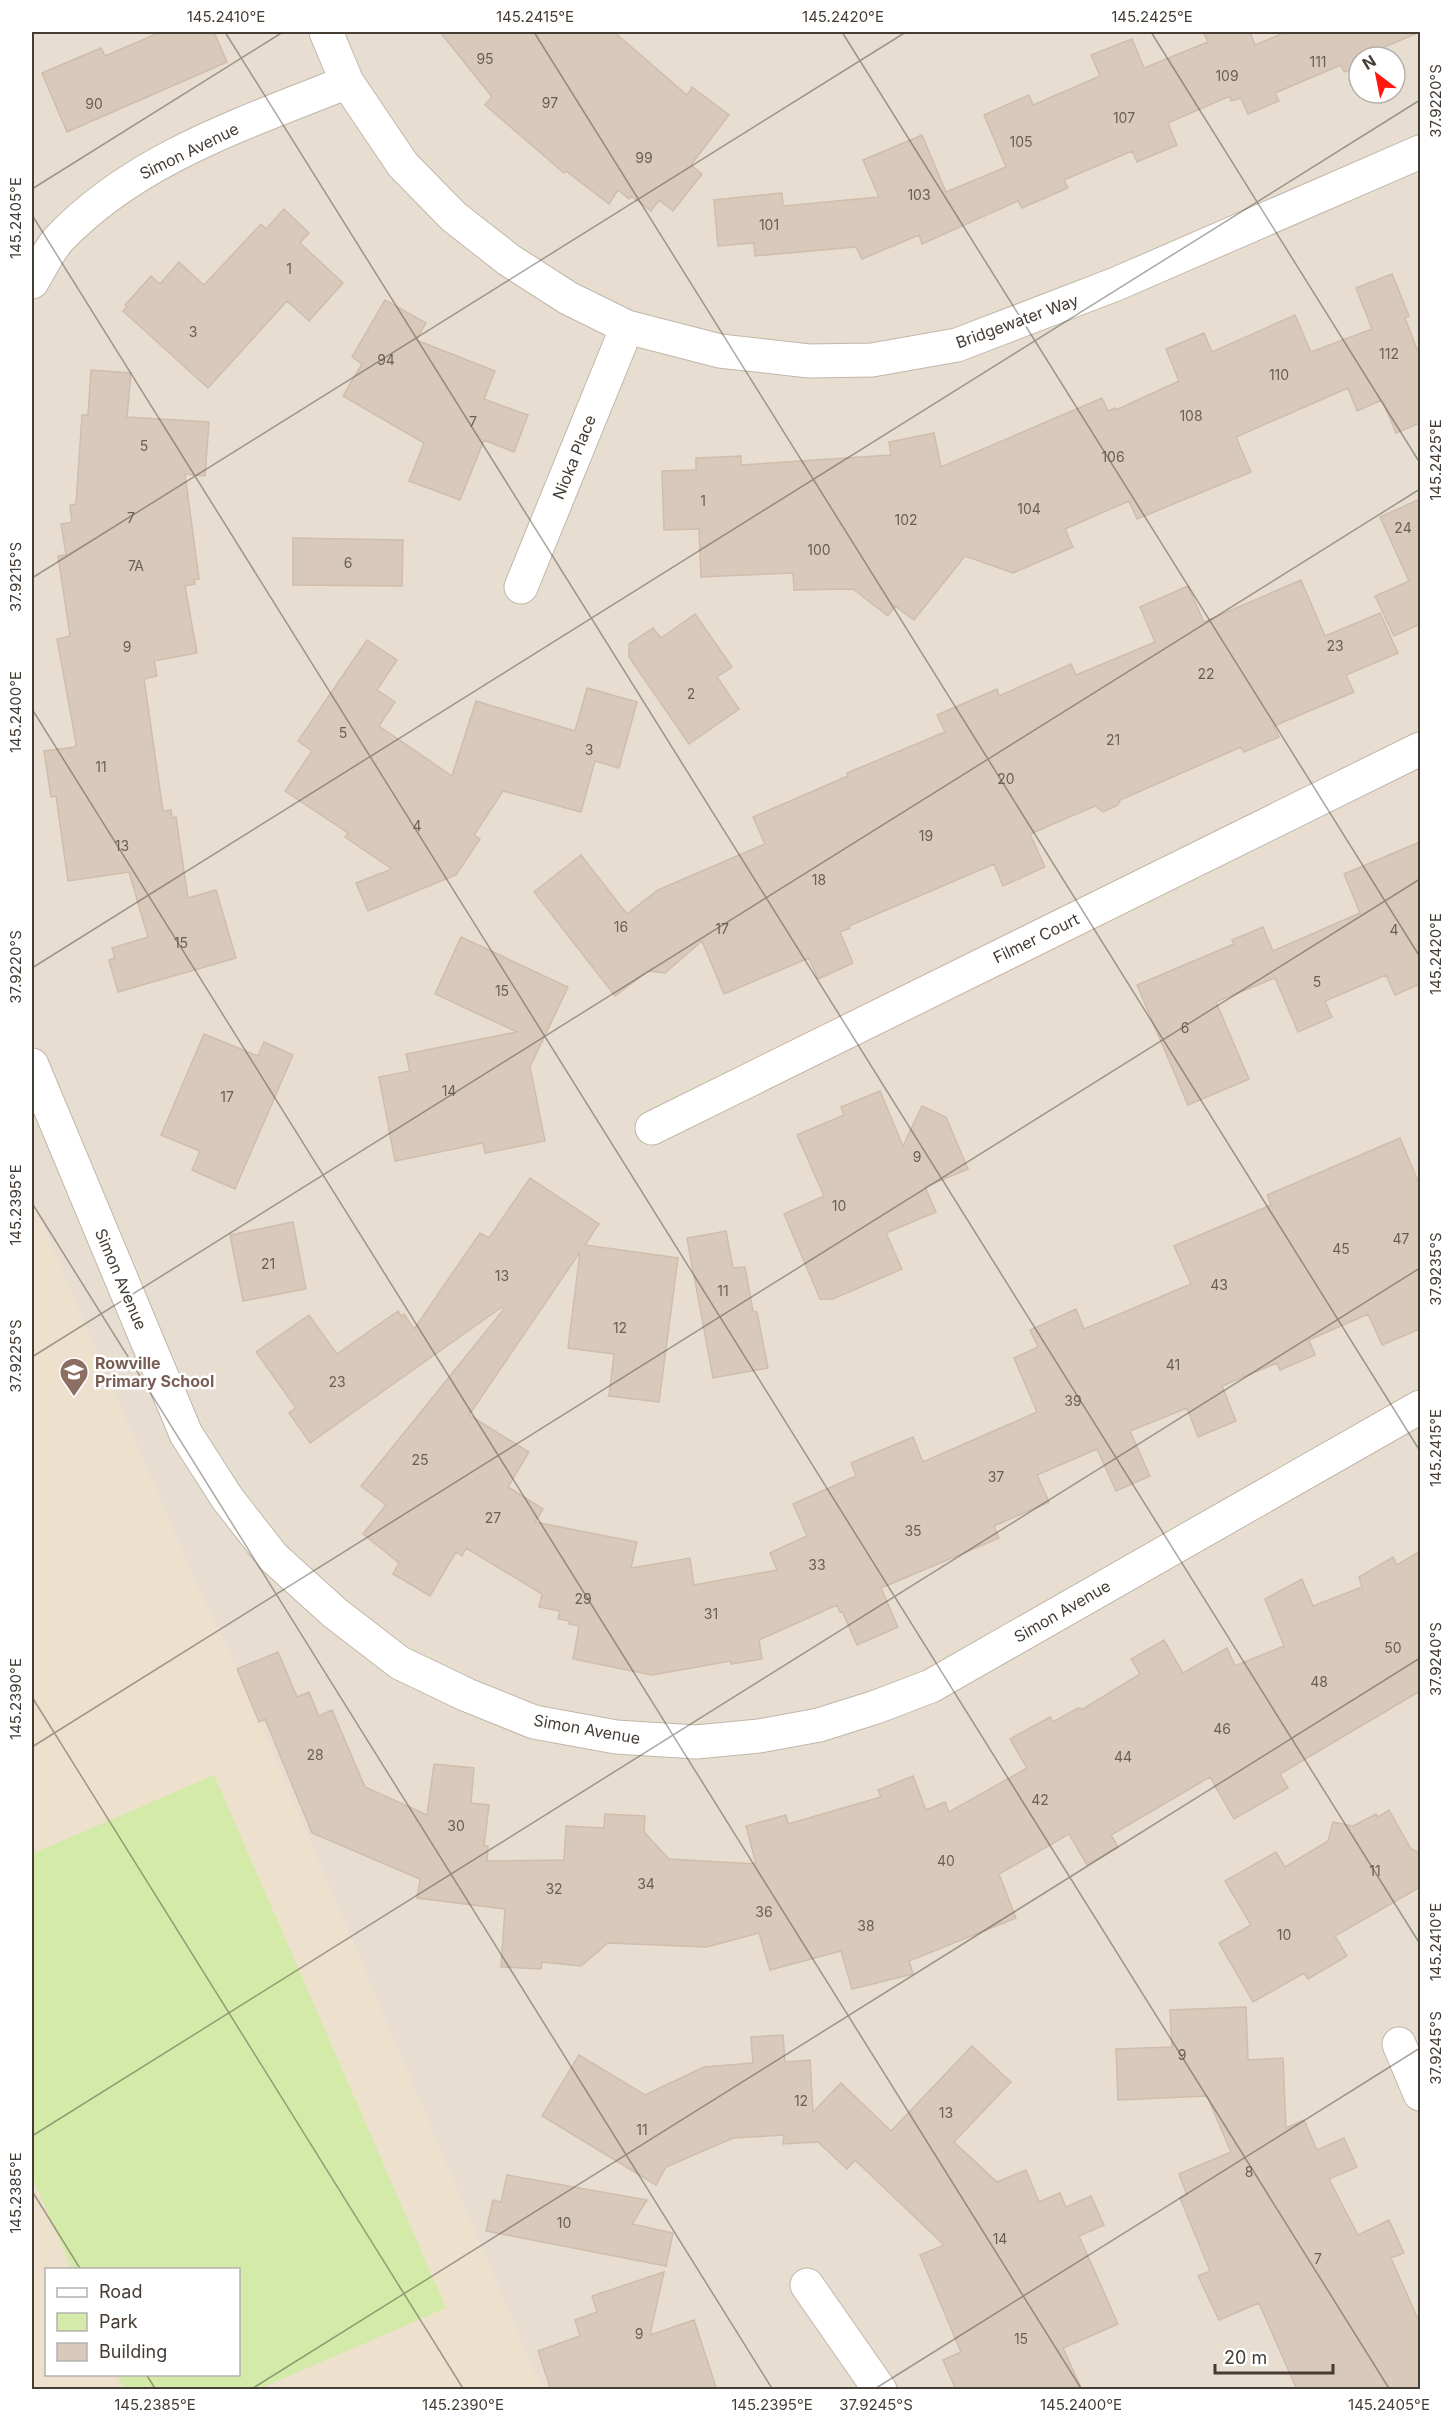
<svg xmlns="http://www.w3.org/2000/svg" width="1452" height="2421" viewBox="0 0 1452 2421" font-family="Inter,sans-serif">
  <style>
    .residential { fill: #e7ded1; fill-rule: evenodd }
    .education { fill: #ede0cc; fill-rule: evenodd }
    .green { fill: #d4eaa9 }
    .building { fill: #d8c9bb; stroke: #d0bdab; stroke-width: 1.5 }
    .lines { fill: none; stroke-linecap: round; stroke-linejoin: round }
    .street-casing { stroke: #c2b6a8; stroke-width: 35 }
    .street { stroke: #fff; stroke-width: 33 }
    .ticks { fill: none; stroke: #453c33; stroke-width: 1.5; stroke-opacity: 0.45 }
    .labels { text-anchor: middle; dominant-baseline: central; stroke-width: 5; stroke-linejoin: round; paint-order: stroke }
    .number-label { font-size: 14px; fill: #6a5f55 }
    .street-label { font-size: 16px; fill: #453c33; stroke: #fff }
    .education-label { font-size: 16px; font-weight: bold; fill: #785e54; stroke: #fff; text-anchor: start }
    .neatline { fill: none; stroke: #453c33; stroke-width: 2 }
    .ticks-label { font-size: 15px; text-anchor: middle; fill: #453c33 }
  </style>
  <rect width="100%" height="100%" fill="#f3ece3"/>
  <path class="residential" d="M 32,32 L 1420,32 L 1420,2389 L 541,2389 L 237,1669 L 200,1593 L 32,1201 ZM 1359,57 L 1395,57 L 1395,93 L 1359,93 Z"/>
  <path class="education" d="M 32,1201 L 200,1593 L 237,1669 L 541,2389 L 32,2389 ZM 46,2270 L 238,2270 L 238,2374 L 46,2374 Z"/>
  <path class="green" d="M 214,1775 L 446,2308 L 259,2389 L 124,2389 L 117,2375 L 238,2374 L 238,2270 L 72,2269 L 32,2177 L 32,1854 Z"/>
  <path class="building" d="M 161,32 L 214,32 L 227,62 L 67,132 L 42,73 L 101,48 L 105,56 Z
    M 440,32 L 614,32 L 687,95 L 692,87 L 729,115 L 691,165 L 702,174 L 673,211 L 659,200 L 651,211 L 631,196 L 629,199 L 618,190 L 609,204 L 566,171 L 564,173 L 485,105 L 492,97 Z
    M 1203,32 L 1250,32 L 1255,45 L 1286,32 L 1420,32 L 1377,50 L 1379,57 L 1359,57 L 1359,66 L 1344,72 L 1341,65 L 1275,93 L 1279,101 L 1248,114 L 1241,98 L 1231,101 L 1230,96 L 1168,123 L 1177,145 L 1137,162 L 1132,151 L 1064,180 L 1068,188 L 1022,208 L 1018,201 L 922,244 L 919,235 L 862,259 L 856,247 L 755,256 L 754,243 L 718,246 L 714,200 L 782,193 L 783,206 L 879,197 L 863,160 L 922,135 L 946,192 L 1006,167 L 984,115 L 1029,95 L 1033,105 L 1100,76 L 1091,55 L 1132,39 L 1144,68 L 1208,42 Z
    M 284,209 L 309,233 L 300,243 L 343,283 L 309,321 L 287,301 L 208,388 L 123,311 L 127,307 L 125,305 L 151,276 L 160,284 L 179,262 L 204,285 L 261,224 L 266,229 Z
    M 1392,274 L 1409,316 L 1405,318 L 1420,357 L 1420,423 L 1396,433 L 1382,400 L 1357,411 L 1348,388 L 1236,437 L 1251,472 L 1137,519 L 1129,501 L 1065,529 L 1073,547 L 1013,573 L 965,556 L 914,620 L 895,606 L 888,616 L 853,589 L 794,590 L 793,573 L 701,577 L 699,529 L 664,530 L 662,471 L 696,470 L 696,458 L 741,456 L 741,465 L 891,455 L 889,442 L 934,433 L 941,467 L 1102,398 L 1108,411 L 1115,408 L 1116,410 L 1179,381 L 1166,349 L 1204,333 L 1212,352 L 1295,315 L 1311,352 L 1372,329 L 1356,288 Z
    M 385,300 L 426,323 L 416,340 L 495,371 L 484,399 L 528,415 L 514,452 L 484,440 L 460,500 L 409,481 L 424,443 L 343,396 L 362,364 L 352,357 Z
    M 91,370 L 131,373 L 127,417 L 209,422 L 205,476 L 185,474 L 199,579 L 194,580 L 195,584 L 185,586 L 197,653 L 154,661 L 157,676 L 144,679 L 163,811 L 171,810 L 172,818 L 176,817 L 188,898 L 216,890 L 236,958 L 118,992 L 109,960 L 115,958 L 112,948 L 148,937 L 129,872 L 68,881 L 56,796 L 51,797 L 44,751 L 75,747 L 76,743 L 57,639 L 70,636 L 58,556 L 66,555 L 61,524 L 72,522 L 70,505 L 76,504 L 82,415 L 88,415 Z
    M 1420,499 L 1420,624 L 1394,636 L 1375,596 L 1409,581 L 1380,517 Z
    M 293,538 L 403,540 L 402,586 L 293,585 Z
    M 1301,580 L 1325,636 L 1380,613 L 1398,653 L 1346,675 L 1354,692 L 1274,726 L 1279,737 L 1244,752 L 1241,747 L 1120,800 L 1118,805 L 1103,812 L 1095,806 L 1030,834 L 1045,867 L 1003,886 L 994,864 L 849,926 L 850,928 L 840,932 L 853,963 L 818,979 L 809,958 L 724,994 L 702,941 L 665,973 L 648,971 L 615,996 L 534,892 L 581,855 L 627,914 L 658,890 L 765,844 L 753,817 L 848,776 L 847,773 L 945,732 L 937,715 L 997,689 L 999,696 L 1071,664 L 1076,675 L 1155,642 L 1140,607 L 1188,586 L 1204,622 Z
    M 695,614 L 732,667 L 717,677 L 739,709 L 689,744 L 629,657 L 629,644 L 653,628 L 661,638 Z
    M 367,640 L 397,660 L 377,690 L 395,702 L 379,726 L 452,776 L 476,701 L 575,731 L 587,688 L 637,702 L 619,768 L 595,761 L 581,812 L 503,791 L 474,835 L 480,839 L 456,875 L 368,911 L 356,883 L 392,869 L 345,837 L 348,833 L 285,791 L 312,751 L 298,741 Z
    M 1420,842 L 1420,984 L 1395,995 L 1386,975 L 1325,1001 L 1332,1017 L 1298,1032 L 1275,978 L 1216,1002 L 1249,1079 L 1188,1105 L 1137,985 L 1234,944 L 1232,940 L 1263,927 L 1273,951 L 1360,913 L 1344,874 Z
    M 461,937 L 568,987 L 530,1067 L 545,1141 L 485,1153 L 483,1143 L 395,1161 L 379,1077 L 410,1071 L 406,1054 L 517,1032 L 435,994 Z
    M 204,1034 L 258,1056 L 264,1042 L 293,1055 L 235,1189 L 192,1170 L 200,1151 L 161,1135 Z
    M 880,1091 L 903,1146 L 922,1106 L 946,1117 L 968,1169 L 925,1187 L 936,1212 L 886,1233 L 902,1269 L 833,1299 L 820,1299 L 784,1214 L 824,1196 L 797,1135 L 844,1115 L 841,1107 Z
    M 1400,1138 L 1420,1186 L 1420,1329 L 1382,1345 L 1368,1314 L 1309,1340 L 1315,1355 L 1280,1370 L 1277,1363 L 1222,1386 L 1236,1421 L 1198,1437 L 1187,1408 L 1130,1431 L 1150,1476 L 1116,1491 L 1097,1449 L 1037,1475 L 1049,1502 L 994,1526 L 999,1538 L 881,1588 L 898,1627 L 857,1645 L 842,1611 L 840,1612 L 837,1605 L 759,1640 L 762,1659 L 731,1664 L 731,1661 L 652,1675 L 573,1659 L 579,1626 L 569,1624 L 570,1621 L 558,1619 L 560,1611 L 539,1607 L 542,1594 L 466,1548 L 462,1556 L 456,1552 L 430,1596 L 393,1574 L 399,1563 L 363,1534 L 386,1505 L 361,1486 L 504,1309 L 502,1307 L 310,1443 L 289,1413 L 296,1408 L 256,1352 L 309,1315 L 337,1354 L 398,1311 L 401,1316 L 404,1314 L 414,1329 L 480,1233 L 489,1238 L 530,1178 L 599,1224 L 585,1245 L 678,1258 L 659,1402 L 609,1396 L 614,1354 L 568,1348 L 580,1252 L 469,1415 L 529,1452 L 508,1487 L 543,1509 L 535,1522 L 637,1542 L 631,1568 L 690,1558 L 694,1585 L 777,1570 L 770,1553 L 807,1536 L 793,1504 L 856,1476 L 851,1463 L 913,1437 L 923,1462 L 1037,1412 L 1014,1358 L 1038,1347 L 1030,1330 L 1076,1309 L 1084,1329 L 1191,1284 L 1174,1246 L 1271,1205 L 1267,1195 Z
    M 293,1222 L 306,1289 L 243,1301 L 230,1235 Z
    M 726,1231 L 733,1268 L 745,1267 L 753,1311 L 757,1312 L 768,1368 L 713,1378 L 687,1238 Z
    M 1420,1551 L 1420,1691 L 1280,1774 L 1288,1788 L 1234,1819 L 1210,1777 L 1111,1835 L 1118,1847 L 1087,1865 L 1069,1834 L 999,1874 L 1016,1918 L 909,1961 L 913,1974 L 852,1989 L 841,1951 L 770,1970 L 759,1933 L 707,1947 L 608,1943 L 581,1966 L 542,1962 L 541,1969 L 501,1967 L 505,1909 L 417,1898 L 420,1879 L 312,1833 L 265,1719 L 259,1722 L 237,1669 L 278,1652 L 297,1697 L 309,1692 L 319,1716 L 332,1710 L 365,1787 L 427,1815 L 434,1764 L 474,1768 L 471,1803 L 489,1805 L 484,1846 L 488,1846 L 487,1861 L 564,1860 L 566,1826 L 604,1828 L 605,1814 L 645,1816 L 644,1832 L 669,1859 L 756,1864 L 746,1826 L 786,1815 L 788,1824 L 881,1797 L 878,1790 L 913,1776 L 926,1810 L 945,1802 L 949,1812 L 1027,1768 L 1010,1739 L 1050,1717 L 1053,1722 L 1078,1708 L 1083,1709 L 1140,1674 L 1131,1659 L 1164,1640 L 1183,1673 L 1227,1648 L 1235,1666 L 1284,1646 L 1265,1599 L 1302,1579 L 1313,1606 L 1362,1587 L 1359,1577 L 1393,1557 L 1397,1565 Z
    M 1389,1810 L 1411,1849 L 1420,1853 L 1420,1887 L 1335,1936 L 1347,1956 L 1308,1979 L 1304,1973 L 1253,2002 L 1219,1943 L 1251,1925 L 1225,1881 L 1276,1852 L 1285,1867 L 1328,1841 L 1333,1822 L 1353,1826 L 1376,1814 L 1378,1817 Z
    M 1246,2007 L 1248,2060 L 1283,2058 L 1286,2128 L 1304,2120 L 1317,2150 L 1344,2138 L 1357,2167 L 1329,2179 L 1358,2235 L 1389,2220 L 1404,2253 L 1391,2258 L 1420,2324 L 1420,2390 L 1297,2390 L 1259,2303 L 1219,2320 L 1198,2276 L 1210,2271 L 1180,2198 L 1187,2195 L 1179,2174 L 1231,2152 L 1207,2096 L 1118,2100 L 1116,2049 L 1172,2047 L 1170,2010 Z
    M 783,2035 L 785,2062 L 810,2060 L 813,2112 L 841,2083 L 891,2131 L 972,2046 L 1011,2082 L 954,2142 L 997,2182 L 1026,2170 L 1039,2202 L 1060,2193 L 1066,2207 L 1091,2196 L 1104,2225 L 1079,2236 L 1118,2324 L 1063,2348 L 1082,2390 L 956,2390 L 943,2360 L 961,2352 L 920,2255 L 944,2245 L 855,2160 L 847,2169 L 818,2142 L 783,2144 L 784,2135 L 733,2138 L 666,2167 L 656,2185 L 542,2116 L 579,2055 L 645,2095 L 704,2067 L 753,2063 L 751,2037 Z
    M 507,2175 L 647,2200 L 632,2224 L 673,2233 L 666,2266 L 486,2231 L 493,2200 L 501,2202 Z
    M 664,2272 L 650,2335 L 694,2320 L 717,2390 L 551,2390 L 538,2351 L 580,2336 L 575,2320 L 597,2312 L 592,2296 Z"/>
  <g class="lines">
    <g class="street-casing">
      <path id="street" d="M 326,32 L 347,82 L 403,165 L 454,217 L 509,260 L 568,298 L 627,327 L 720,351 L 809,361 L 872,360 L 957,345 L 1116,284 L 1420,152
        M 32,282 C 40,269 48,252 58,240 C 135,158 246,123 347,82
        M 521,587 L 627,327
        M 32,1065 L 186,1434 L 227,1498 L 273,1557 L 335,1613 L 400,1663 L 467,1695 L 534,1722 L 616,1737 L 696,1742 L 759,1736 L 819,1725 L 876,1707 L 931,1686 L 1420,1407
        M 652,1128 L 1420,749
        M 1399,2044 L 1420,2094
        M 807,2285 L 880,2390"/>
    </g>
    <use href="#street" class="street"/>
  </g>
  <path class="ticks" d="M 225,32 L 1420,1944M 534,32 L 1420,1451M 842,32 L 1420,957M 1151,32 L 1420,463M 32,189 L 283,32M 32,215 L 1390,2390M 32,578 L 906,32M 32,709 L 1082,2390M 32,968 L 1420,100M 32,1203 L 773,2390M 32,1357 L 1420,489M 32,1697 L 464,2390M 32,1747 L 1420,879M 32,2136 L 1420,1268M 32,2191 L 81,2270M 146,2374 L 156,2390M 250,2390 L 1420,1658M 873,2390 L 1420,2048"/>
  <defs>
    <g id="school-pin" transform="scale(1.5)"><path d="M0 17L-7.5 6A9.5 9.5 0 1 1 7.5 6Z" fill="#8d6e63" stroke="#fff"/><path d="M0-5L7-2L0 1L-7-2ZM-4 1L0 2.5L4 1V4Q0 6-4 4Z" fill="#fff"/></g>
  </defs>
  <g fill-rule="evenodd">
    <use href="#school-pin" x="74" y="1372"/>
  </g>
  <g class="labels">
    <g class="number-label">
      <text x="485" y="58">95</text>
      <text x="1318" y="61">111</text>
      <text x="1227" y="75">109</text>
      <text x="550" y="102">97</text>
      <text x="94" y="103">90</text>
      <text x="1124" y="117">107</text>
      <text x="1021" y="141">105</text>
      <text x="644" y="157">99</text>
      <text x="919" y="194">103</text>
      <text x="769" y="224">101</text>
      <text x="289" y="268">1</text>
      <text x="193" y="331">3</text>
      <text x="1389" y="353">112</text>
      <text x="386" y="359">94</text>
      <text x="1279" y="374">110</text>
      <text x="1191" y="415">108</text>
      <text x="473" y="421">7</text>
      <text x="144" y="445">5</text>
      <text x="1113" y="456">106</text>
      <text x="703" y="500">1</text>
      <text x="1029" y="508">104</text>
      <text x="131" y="517">7</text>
      <text x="906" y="519">102</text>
      <text x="1403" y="527">24</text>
      <text x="819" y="549">100</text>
      <text x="348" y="562">6</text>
      <text x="136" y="565">7A</text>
      <text x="1335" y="645">23</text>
      <text x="127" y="646">9</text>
      <text x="1206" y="673">22</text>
      <text x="691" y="693">2</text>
      <text x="343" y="732">5</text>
      <text x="1113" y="739">21</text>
      <text x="589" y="749">3</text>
      <text x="101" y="766">11</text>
      <text x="1006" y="778">20</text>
      <text x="417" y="825">4</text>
      <text x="926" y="835">19</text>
      <text x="122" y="845">13</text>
      <text x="819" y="879">18</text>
      <text x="621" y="926">16</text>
      <text x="722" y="928">17</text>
      <text x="1394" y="929">4</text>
      <text x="181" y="942">15</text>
      <text x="1317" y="981">5</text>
      <text x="502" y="990">15</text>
      <text x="1185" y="1027">6</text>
      <text x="449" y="1090">14</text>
      <text x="227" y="1096">17</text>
      <text x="917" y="1156">9</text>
      <text x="839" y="1205">10</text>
      <text x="1401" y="1238">47</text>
      <text x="1341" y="1248">45</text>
      <text x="268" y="1263">21</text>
      <text x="502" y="1275">13</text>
      <text x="1219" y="1284">43</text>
      <text x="723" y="1290">11</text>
      <text x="620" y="1327">12</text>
      <text x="1173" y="1364">41</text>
      <text x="337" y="1381">23</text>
      <text x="1073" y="1400">39</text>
      <text x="420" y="1459">25</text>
      <text x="996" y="1476">37</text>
      <text x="493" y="1517">27</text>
      <text x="913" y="1530">35</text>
      <text x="817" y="1564">33</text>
      <text x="583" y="1598">29</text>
      <text x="711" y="1613">31</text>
      <text x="1393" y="1647">50</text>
      <text x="1319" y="1681">48</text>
      <text x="1222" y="1728">46</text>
      <text x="315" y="1754">28</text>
      <text x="1123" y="1756">44</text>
      <text x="1040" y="1799">42</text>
      <text x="456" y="1825">30</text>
      <text x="946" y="1860">40</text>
      <text x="1375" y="1870">11</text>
      <text x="646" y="1883">34</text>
      <text x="554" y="1888">32</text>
      <text x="764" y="1911">36</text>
      <text x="866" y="1925">38</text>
      <text x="1284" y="1934">10</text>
      <text x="1182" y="2054">9</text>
      <text x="801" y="2100">12</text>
      <text x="946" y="2112">13</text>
      <text x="642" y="2129">11</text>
      <text x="1249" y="2171">8</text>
      <text x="564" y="2222">10</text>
      <text x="1000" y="2238">14</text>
      <text x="1318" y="2258">7</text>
      <text x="639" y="2333">9</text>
      <text x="1021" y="2338">15</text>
    </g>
    <g class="street-label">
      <text transform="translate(189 151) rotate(-26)">Simon Avenue</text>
      <text transform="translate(1017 321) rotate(-20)">Bridgewater Way</text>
      <text transform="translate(574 457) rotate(-68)">Nioka Place</text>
      <text transform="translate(1036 938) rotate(-26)">Filmer Court</text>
      <text transform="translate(121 1279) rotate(67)">Simon Avenue</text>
      <text transform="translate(1062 1611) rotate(-30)">Simon Avenue</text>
      <text transform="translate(587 1729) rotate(10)">Simon Avenue</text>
    </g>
    <g class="education-label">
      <text x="95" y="1363">Rowville<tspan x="95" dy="18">Primary School</tspan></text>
    </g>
  </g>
  <rect width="1452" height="2421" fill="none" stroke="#ffffff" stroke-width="66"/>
  <rect x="45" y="2268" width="195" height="108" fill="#ffffff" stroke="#b5b1ad" stroke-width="1.5"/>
  <rect x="57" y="2288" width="30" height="9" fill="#ffffff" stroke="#b5b1ad" stroke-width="1.5"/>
  <text x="99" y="2298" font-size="18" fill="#453c33">Road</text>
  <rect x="57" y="2313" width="30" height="18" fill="#d4eaa9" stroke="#b5b1ad" stroke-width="1.5"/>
  <text x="99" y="2328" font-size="18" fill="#453c33">Park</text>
  <rect x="57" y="2343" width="30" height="18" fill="#d8c9bb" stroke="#b5b1ad" stroke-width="1.5"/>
  <text x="99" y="2358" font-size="18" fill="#453c33">Building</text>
  <g transform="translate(1377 75) rotate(328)"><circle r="28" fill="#ffffff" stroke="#b5b1ad" stroke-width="1.5"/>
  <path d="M0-4.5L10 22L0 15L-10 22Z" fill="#ff170e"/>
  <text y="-9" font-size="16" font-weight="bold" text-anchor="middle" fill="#453c33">N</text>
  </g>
  <path d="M1215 2364v9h118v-9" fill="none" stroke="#453c33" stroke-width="3"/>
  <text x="1224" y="2364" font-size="18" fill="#453c33" stroke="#ffffff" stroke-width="4.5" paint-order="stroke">20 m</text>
  <rect x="33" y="33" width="1386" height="2355" class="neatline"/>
  <g class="ticks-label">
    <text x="226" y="22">145.2410°E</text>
    <text x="535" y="22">145.2415°E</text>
    <text x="843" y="22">145.2420°E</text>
    <text x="1152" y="22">145.2425°E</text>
    <text transform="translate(1436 101) rotate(-90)" y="5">37.9220°S</text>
    <text transform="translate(16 218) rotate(-90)" y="5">145.2405°E</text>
    <text transform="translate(1436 460) rotate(-90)" y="5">145.2425°E</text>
    <text transform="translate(16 577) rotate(-90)" y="5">37.9215°S</text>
    <text transform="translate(16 712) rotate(-90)" y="5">145.2400°E</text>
    <text transform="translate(1436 954) rotate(-90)" y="5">145.2420°E</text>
    <text transform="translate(16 967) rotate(-90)" y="5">37.9220°S</text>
    <text transform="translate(16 1205) rotate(-90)" y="5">145.2395°E</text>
    <text transform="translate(1436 1269) rotate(-90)" y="5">37.9235°S</text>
    <text transform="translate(16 1356) rotate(-90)" y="5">37.9225°S</text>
    <text transform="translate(1436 1448) rotate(-90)" y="5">145.2415°E</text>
    <text transform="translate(1436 1659) rotate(-90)" y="5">37.9240°S</text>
    <text transform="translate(16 1699) rotate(-90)" y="5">145.2390°E</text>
    <text transform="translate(1436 1942) rotate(-90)" y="5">145.2410°E</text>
    <text transform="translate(1436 2048) rotate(-90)" y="5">37.9245°S</text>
    <text transform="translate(16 2193) rotate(-90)" y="5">145.2385°E</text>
    <text x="155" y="2410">145.2385°E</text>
    <text x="463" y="2410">145.2390°E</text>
    <text x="772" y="2410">145.2395°E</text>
    <text x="876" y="2410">37.9245°S</text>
    <text x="1081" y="2410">145.2400°E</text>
    <text x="1389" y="2410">145.2405°E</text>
  </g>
</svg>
